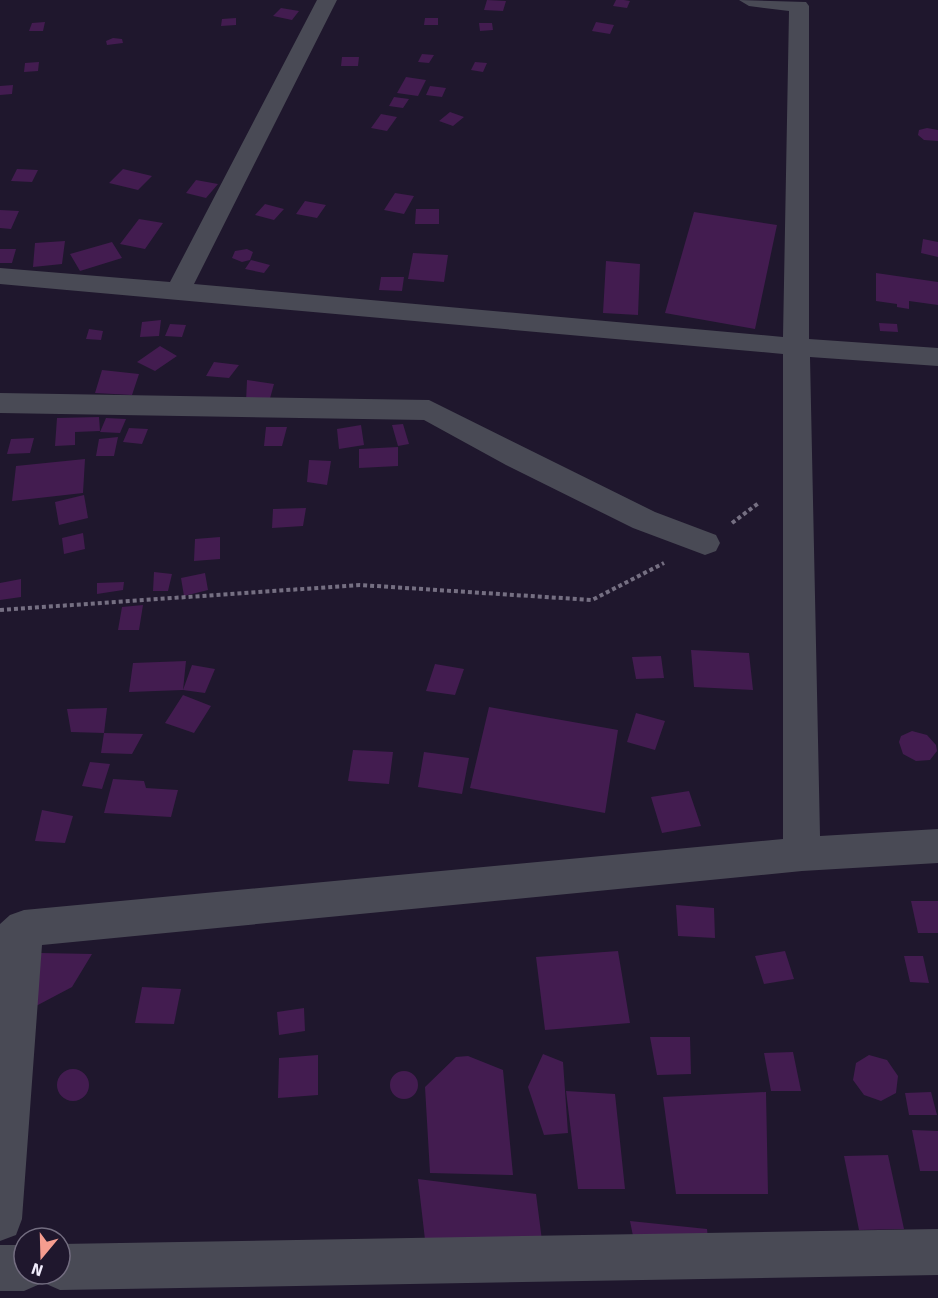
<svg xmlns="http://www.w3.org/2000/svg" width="938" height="1298" viewBox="0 0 938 1298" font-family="Signika,sans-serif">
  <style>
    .building { fill: #431c50 }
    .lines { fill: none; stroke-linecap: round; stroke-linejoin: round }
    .path { stroke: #756f82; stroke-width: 4; stroke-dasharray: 4 3; stroke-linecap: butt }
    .minor { fill: #494a55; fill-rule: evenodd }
  </style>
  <rect width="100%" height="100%" fill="#1f172d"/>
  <path class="building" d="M 487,0 L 506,1 L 503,11 L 484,10 Z
    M 616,0 L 624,0 L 630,1 L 627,8 L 613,6 Z
    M 281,8 L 299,11 L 292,20 L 273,16 Z
    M 236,18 L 236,25 L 221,26 L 222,19 Z
    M 425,18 L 438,18 L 438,25 L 424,25 Z
    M 45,22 L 43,31 L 29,31 L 32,23 Z
    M 596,22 L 614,25 L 610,34 L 592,31 Z
    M 479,23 L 492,23 L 493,30 L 480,31 Z
    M 113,38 L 122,39 L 123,43 L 107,45 L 106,41 Z
    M 422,54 L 434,55 L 429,63 L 418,62 Z
    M 342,57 L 359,57 L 358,66 L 341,66 Z
    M 39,62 L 38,71 L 24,72 L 25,63 Z
    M 475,62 L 487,63 L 483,72 L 471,70 Z
    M 406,77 L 426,80 L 418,96 L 397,93 Z
    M 13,85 L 12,94 L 0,95 L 0,86 Z
    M 430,86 L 446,88 L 442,97 L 426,95 Z
    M 394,97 L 409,99 L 403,108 L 389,106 Z
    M 450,112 L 464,117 L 453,126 L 439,121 Z
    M 381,114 L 397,117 L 387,131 L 371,128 Z
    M 927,128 L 938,130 L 938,141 L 924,140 L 918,135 L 919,130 Z
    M 17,169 L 38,170 L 32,182 L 11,181 Z
    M 123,169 L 152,176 L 138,190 L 109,183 Z
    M 196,180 L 218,184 L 206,198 L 186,193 Z
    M 395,193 L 414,196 L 404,214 L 384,210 Z
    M 305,201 L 326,205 L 317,218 L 296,214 Z
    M 265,204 L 284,209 L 274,220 L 255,215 Z
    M 416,209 L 439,209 L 439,224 L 415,224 Z
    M 0,210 L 19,211 L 11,229 L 0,228 Z
    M 694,212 L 777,225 L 755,329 L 665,313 Z
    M 139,219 L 163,223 L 145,249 L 120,244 Z
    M 923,239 L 938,242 L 938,257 L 921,253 Z
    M 65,241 L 62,264 L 33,267 L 35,243 Z
    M 112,242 L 122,258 L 80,271 L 70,254 Z
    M 0,249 L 16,249 L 12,263 L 0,263 Z
    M 247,249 L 253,252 L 250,260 L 242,262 L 232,258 L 235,251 Z
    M 413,253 L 448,255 L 444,282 L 408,279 Z
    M 251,260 L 270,265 L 264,273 L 245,269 Z
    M 606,261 L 640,264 L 638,315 L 603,313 Z
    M 876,273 L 938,282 L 938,305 L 909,301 L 909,309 L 897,307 L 897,304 L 876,301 Z
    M 381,277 L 404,277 L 402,291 L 379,290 Z
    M 161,320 L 159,336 L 140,337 L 142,322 Z
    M 879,323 L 897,324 L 898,332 L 880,331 Z
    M 170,324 L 186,325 L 182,337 L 165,336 Z
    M 89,329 L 103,331 L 101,340 L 86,339 Z
    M 160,346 L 177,356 L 155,371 L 137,362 Z
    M 214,362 L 239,365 L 229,378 L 206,376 Z
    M 102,370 L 139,374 L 132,395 L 95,393 Z
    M 247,380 L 274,384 L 269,402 L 246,402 Z
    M 99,417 L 100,431 L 75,432 L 75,445 L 55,446 L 57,418 Z
    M 106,418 L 126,419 L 120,433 L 100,432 Z
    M 403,424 L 409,444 L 398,446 L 392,425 Z
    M 361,425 L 364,445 L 339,449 L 337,429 Z
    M 266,427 L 287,427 L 282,446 L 264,446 Z
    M 129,428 L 148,429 L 142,444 L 123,442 Z
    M 118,437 L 114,456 L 96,456 L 99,439 Z
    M 34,438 L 30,453 L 7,454 L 11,439 Z
    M 398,447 L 398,466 L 359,468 L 359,449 Z
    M 85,459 L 83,493 L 12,501 L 16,466 Z
    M 309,460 L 331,461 L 327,485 L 307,482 Z
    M 84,495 L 88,518 L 59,525 L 55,502 Z
    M 306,508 L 303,526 L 272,528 L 273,509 Z
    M 83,533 L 85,549 L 64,554 L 62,538 Z
    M 220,537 L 220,559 L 194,561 L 195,539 Z
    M 154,572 L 172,574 L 168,591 L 153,591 Z
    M 205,573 L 208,590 L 184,596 L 181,578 Z
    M 21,579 L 21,597 L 0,600 L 0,583 Z
    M 124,582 L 123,590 L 97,594 L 97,583 Z
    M 143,605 L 139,630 L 118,630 L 122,607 Z
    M 691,650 L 749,653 L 753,690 L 694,687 Z
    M 661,656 L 664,678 L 636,679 L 632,657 Z
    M 186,661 L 183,690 L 129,692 L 133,663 Z
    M 435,664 L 464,669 L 455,695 L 426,691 Z
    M 192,665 L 215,669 L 205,693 L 183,690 Z
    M 183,695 L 211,706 L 194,733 L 165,723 Z
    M 489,707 L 618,730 L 605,813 L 470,788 Z
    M 107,708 L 104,733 L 71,732 L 67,709 Z
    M 636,713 L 665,721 L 655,750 L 627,742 Z
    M 912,731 L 927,735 L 936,745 L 937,751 L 930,760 L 916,761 L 903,754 L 899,742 L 901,736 Z
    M 104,733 L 143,734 L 132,754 L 101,753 Z
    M 353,750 L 393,752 L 389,784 L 348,781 Z
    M 424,752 L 469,758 L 462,794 L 418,787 Z
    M 90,762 L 110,764 L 102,789 L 82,786 Z
    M 113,779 L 144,781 L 146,788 L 178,790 L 171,817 L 104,813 Z
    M 689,791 L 701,826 L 662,833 L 651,797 Z
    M 42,810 L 73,816 L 65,843 L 35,841 Z
    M 911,901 L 938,901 L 938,933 L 918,933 Z
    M 676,905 L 714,908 L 715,938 L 678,936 Z
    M 618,951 L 630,1023 L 545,1030 L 536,957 Z
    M 785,951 L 794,979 L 764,984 L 755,956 Z
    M 40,953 L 92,954 L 72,987 L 36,1006 Z
    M 904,956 L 923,956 L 929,983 L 910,982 Z
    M 142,987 L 181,989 L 174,1024 L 135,1023 Z
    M 304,1008 L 305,1031 L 279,1035 L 277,1012 Z
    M 650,1037 L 690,1037 L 691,1074 L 657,1075 Z
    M 793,1052 L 801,1091 L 771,1091 L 764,1053 Z
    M 543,1054 L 563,1062 L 568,1133 L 544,1135 L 528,1087 Z
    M 318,1055 L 318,1095 L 278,1098 L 279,1058 Z
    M 869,1055 L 887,1060 L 898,1076 L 896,1093 L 881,1101 L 864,1095 L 853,1080 L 856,1063 Z
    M 468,1056 L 503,1070 L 513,1175 L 430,1173 L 425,1087 L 456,1057 Z
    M57 1085a16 16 0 1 1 32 0a16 16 0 1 1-32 0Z
    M390 1085a14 14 0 1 1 28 0a14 14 0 1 1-28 0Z
    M 566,1091 L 615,1094 L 625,1189 L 578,1189 Z
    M 766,1092 L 768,1194 L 676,1194 L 663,1097 Z
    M 931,1092 L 937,1115 L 909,1115 L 905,1093 Z
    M 912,1130 L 938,1131 L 938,1171 L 920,1171 Z
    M 888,1155 L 904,1229 L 859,1230 L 844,1156 Z
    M 418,1179 L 536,1194 L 544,1256 L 427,1257 Z
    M 630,1221 L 707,1229 L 709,1249 L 637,1256 Z"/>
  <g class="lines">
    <path class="path" d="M 732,523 L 760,502
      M 0,610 L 360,585 L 592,600 L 664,563"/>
    <path class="minor" d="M 317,0 L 337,0 L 194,284 L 783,337 L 789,11 L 749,6 L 739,0 L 806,2 L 809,6 L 809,339 L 938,348 L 938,366 L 810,357 L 820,836 L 938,829 L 938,863 L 802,871 L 42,945 L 22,1219 L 16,1235 L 0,1241 L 0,924 L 10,915 L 24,910 L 783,839 L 783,354 L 0,284 L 0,268 L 170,282 Z
      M 0,393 L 429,400 L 655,512 L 716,535 L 720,543 L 716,551 L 705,555 L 633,528 L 506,465 L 424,420 L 0,413 Z
      M 938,1229 L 938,1275 L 60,1290 L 44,1283 L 42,1279 L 40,1284 L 24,1291 L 0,1291 L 0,1245 L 24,1245 L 24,1274 L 60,1274 L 60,1244 Z"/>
  </g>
  <g transform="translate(42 1256) rotate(199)"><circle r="28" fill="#1f172d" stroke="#736d80" stroke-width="1.5"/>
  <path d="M0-4.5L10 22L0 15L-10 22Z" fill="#f59d8f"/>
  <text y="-9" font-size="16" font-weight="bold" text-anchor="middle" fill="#f1edfc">N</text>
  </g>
</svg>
